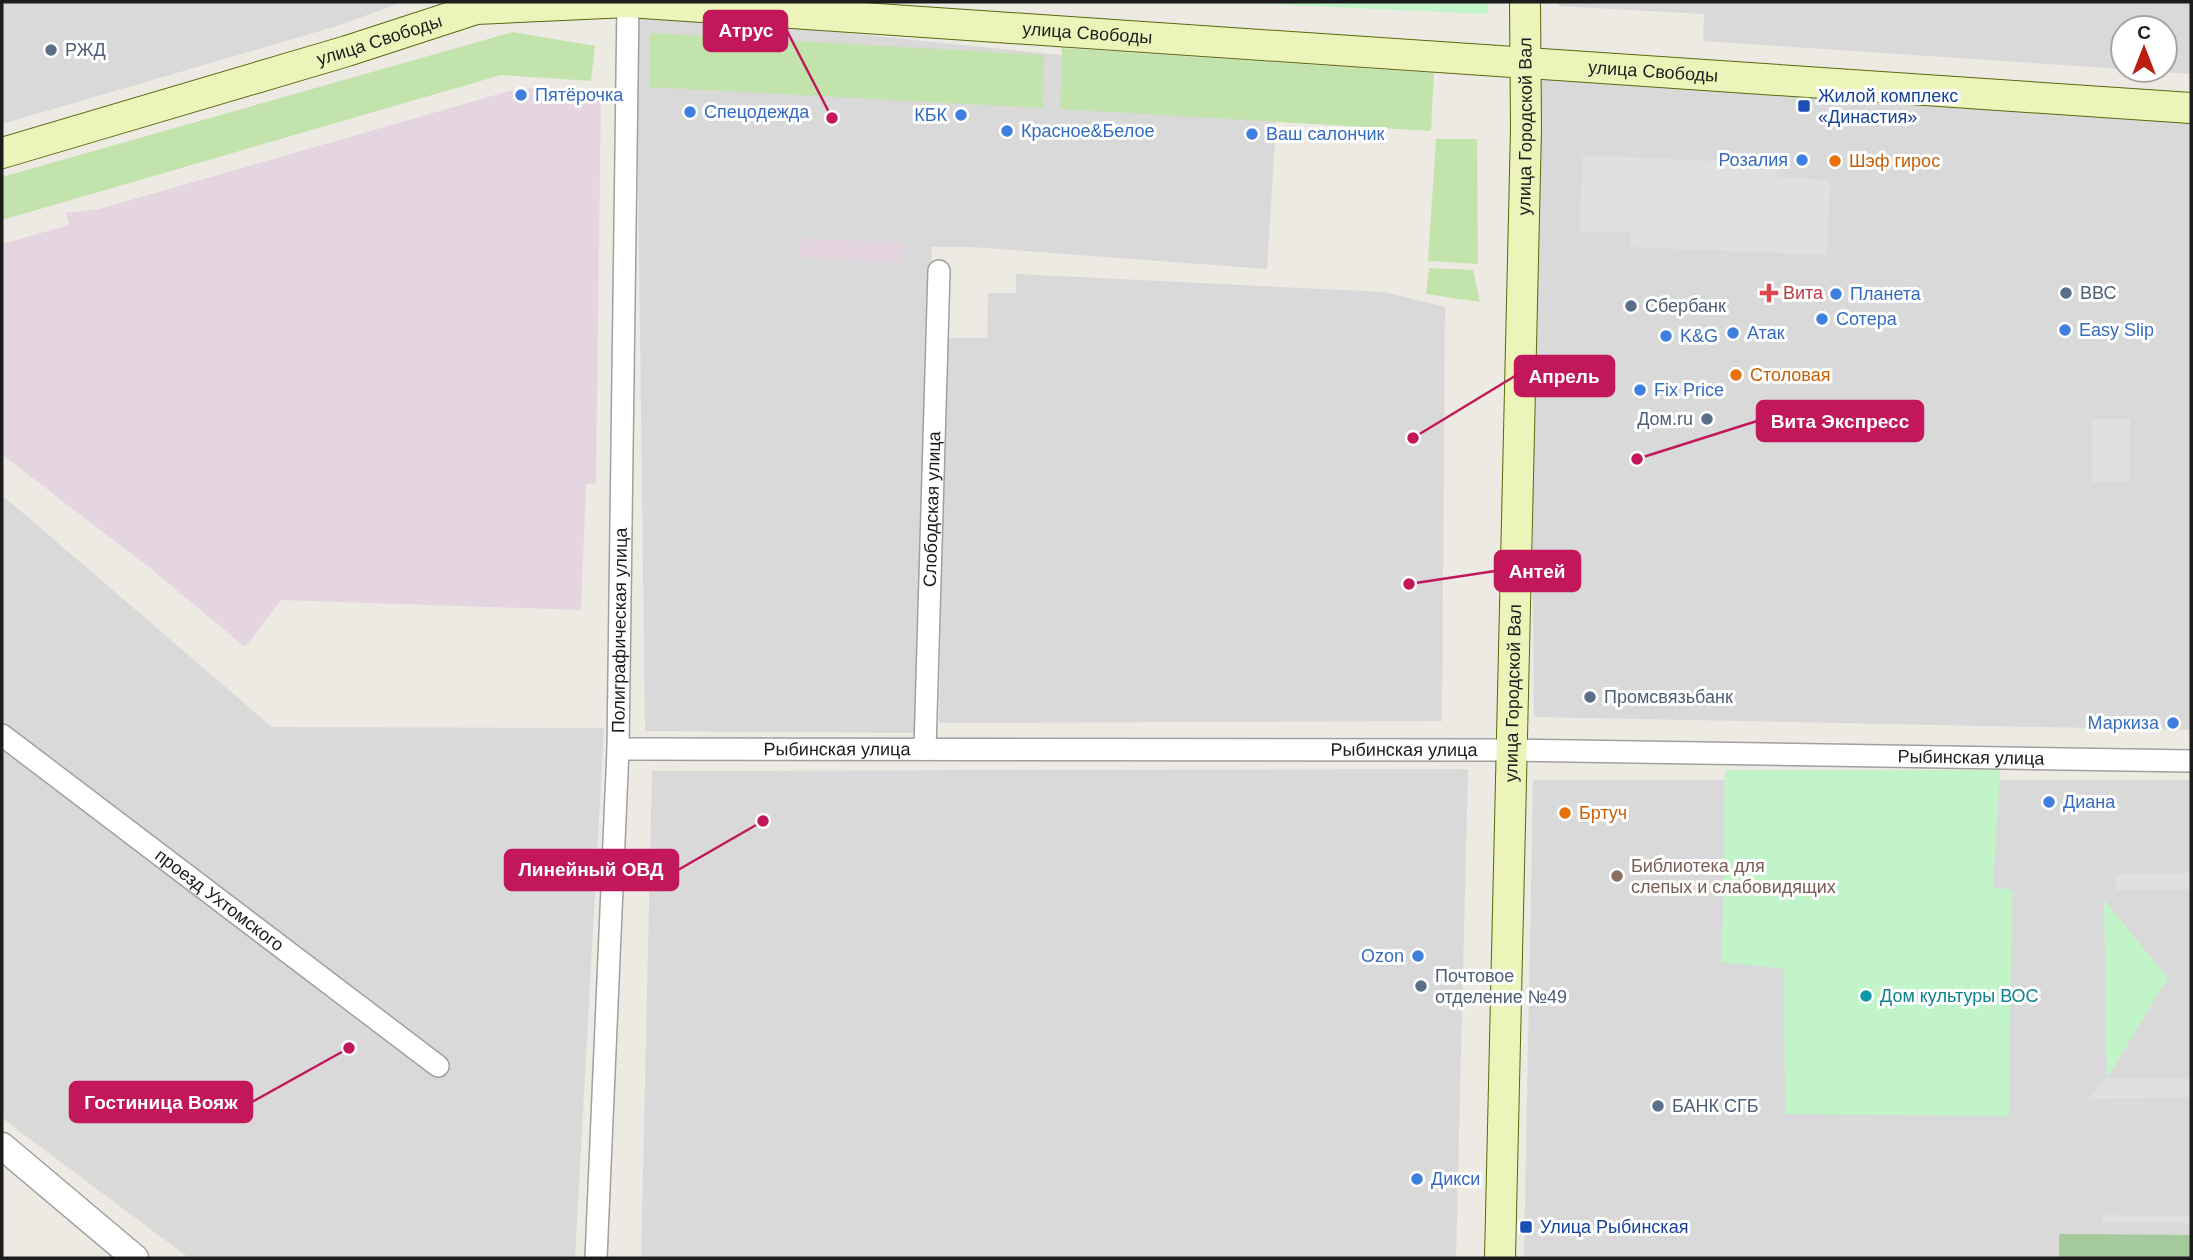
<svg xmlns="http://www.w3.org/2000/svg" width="2193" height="1260" viewBox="0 0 2193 1260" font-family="Helvetica,sans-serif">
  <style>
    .residential { fill: #dad9d9 }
    .industrial { fill: #e5d5e1 }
    .grass { fill: #c3e3ac }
    .forest { fill: #a4c99a }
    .park { fill: #c2f4ca }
    .parking { fill: #e0e0e0 }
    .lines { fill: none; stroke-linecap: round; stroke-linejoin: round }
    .minor-casing { stroke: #a0a0a0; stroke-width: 24 }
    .tertiary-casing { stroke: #a0a0a0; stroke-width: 29 }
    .secondary-casing { stroke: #58690d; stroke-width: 32 }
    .minor { stroke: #fff; stroke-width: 21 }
    .tertiary { stroke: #fff; stroke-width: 26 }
    .secondary { stroke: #ecf4b9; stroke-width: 30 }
    .service-dot { fill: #5c6f8a; stroke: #fff; stroke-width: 2.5 }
    .shop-dot { fill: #3f7fe0; stroke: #fff; stroke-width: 2.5 }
    .transit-dot { fill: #1a4fb4; stroke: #fff; stroke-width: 2.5 }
    .food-dot { fill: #e8710a; stroke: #fff; stroke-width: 2.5 }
    .health-dot { fill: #e0444e; stroke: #fff; stroke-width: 2.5 }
    .education-dot { fill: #8d6e63; stroke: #fff; stroke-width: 2.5 }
    .culture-dot { fill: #0f9aa8; stroke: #fff; stroke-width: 2.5 }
    .labels { text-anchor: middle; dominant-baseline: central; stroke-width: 6; stroke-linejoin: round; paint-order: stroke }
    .street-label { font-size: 18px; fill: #1c1c1c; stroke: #fff }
    .service-label { font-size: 18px; fill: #4e5e75; stroke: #fff; text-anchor: start }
    .shop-label { font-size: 18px; fill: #366cbe; stroke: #fff; text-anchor: start }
    .transit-label { font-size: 18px; fill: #164399; stroke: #fff; text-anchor: start }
    .food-label { font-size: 18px; fill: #c56008; stroke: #fff; text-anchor: start }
    .health-label { font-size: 18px; fill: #be3a42; stroke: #fff; text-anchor: start }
    .education-label { font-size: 18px; fill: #785e54; stroke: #fff; text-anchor: start }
    .culture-label { font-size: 18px; fill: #0d838f; stroke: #fff; text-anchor: start }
    .leader { fill: none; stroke: #c2185b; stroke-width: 2.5 }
    .callout-dot { fill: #c2185b; stroke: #fff; stroke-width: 2.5 }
    .callout { fill: #c2185b; stroke: #c2185b; stroke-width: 2.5 }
    .callout-label { font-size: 19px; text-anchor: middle; font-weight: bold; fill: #fff }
  </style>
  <rect width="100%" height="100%" fill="#edeae3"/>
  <path class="residential" d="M 2,2 L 403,2 L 337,26 L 2,124 Z
    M 1558,2 L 2191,2 L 2191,74 L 2133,70 L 2165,70 L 2165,28 L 2123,28 L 2123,69 L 1703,41 L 1704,14 L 1558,6 Z
    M 636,12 L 1279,77 L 1267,269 L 972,247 L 932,247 L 924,383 L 915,733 L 645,731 Z
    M 1528,61 L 2191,106 L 2191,730 L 1534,717 Z
    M 1016,274 L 1384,292 L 1445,307 L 1442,721 L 939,723 L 946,338 L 987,338 L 988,293 L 1016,293 Z
    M 2,495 L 272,727 L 604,728 L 575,1258 L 189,1258 L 2,1118 Z
    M 1468,769 L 1456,1258 L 641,1258 L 652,771 Z
    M 1533,780 L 2191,780 L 2191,1258 L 1524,1258 Z"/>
  <path class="industrial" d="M 520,88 L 601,93 L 596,483 L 586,484 L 581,610 L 281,600 L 245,647 L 150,568 L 5,457 L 2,443 L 2,244 L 69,225 L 66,213 L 99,209 Z
    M 801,238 L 903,244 L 902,263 L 800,257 Z"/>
  <path class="grass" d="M 513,32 L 595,46 L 591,81 L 501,75 L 2,220 L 2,177 Z
    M 650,33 L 1044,55 L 1043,108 L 649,87 Z
    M 1062,48 L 1434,73 L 1431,131 L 1060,109 Z
    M 1436,139 L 1477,139 L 1478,264 L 1428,261 Z
    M 1429,268 L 1473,270 L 1480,302 L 1426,294 Z"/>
  <path class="forest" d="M 2059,1234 L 2191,1235 L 2191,1258 L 2059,1258 Z"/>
  <path class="park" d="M 1223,2 L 1487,2 L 1488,14 Z
    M 1725,770 L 2000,770 L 1993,887 L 2012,890 L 2009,1116 L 1785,1114 L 1784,969 L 1722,962 Z
    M 2104,900 L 2168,978 L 2107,1078 Z"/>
  <path class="parking" d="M 1583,155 L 1778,164 L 1777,177 L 1830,180 L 1827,255 L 1631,247 L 1631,233 L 1579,231 Z
    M 2092,419 L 2130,419 L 2130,481 L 2092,482 Z
    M 2191,873 L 2191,890 L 2116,890 L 2116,874 Z
    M 2107,1078 L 2191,1078 L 2191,1098 L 2087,1099 Z
    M 2103,1215 L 2191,1216 L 2191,1223 L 2102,1222 Z"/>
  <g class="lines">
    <g class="minor-casing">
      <g id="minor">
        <path id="s1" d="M 2,735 L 438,1066"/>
        <path id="s2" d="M 618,749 L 1512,750 L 2191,761"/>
        <path id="s3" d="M 925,749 L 939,271"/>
        <path id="s4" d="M 596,1258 L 618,749 L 628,2"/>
      </g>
    </g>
    <g class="tertiary-casing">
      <path id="tertiary" d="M 2,1146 L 135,1258"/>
    </g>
    <g class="secondary-casing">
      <g id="secondary">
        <path id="s5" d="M 2,153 L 347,51 L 476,9 L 628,2 L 2191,108"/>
        <path id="s6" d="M 1500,1258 L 1526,129 L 1525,2"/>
      </g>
    </g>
    <use href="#minor" class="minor"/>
    <use href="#tertiary" class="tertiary"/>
    <use href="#secondary" class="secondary"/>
  </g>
  <g class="service-dot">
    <circle cx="51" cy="50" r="7"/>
    <circle cx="2066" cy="293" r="7"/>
    <circle cx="1631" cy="306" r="7"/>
    <circle cx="1707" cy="419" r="7"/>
    <circle cx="1590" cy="697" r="7"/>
    <circle cx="1421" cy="986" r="7"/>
    <circle cx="1658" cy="1106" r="7"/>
  </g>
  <g class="shop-dot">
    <circle cx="521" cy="95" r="7"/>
    <circle cx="690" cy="112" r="7"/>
    <circle cx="961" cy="115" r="7"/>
    <circle cx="1007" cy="131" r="7"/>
    <circle cx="1252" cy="134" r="7"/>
    <circle cx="1802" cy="160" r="7"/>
    <circle cx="1836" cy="294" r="7"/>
    <circle cx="1822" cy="319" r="7"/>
    <circle cx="2065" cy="330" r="7"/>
    <circle cx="1733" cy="333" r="7"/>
    <circle cx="1666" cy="336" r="7"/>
    <circle cx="1640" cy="390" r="7"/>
    <circle cx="2173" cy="723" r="7"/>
    <circle cx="2049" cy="802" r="7"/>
    <circle cx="1418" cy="956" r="7"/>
    <circle cx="1417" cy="1179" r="7"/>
  </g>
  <g class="transit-dot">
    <rect x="1797" y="99" width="14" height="14" rx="3.5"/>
    <rect x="1519" y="1220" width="14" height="14" rx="3.5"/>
  </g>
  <g class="food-dot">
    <circle cx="1835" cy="161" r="7"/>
    <circle cx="1736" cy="375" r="7"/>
    <circle cx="1565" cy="813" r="7"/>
  </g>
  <path class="health-dot" d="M1765.5 282.5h7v7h7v7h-7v7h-7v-7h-7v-7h7z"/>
  <circle class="education-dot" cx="1617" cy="876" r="7"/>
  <circle class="culture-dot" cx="1866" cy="996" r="7"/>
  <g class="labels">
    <g class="street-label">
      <text stroke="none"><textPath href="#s5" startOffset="1108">улица Свободы</textPath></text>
      <text stroke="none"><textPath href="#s5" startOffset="394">улица Свободы</textPath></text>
      <text stroke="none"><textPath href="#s5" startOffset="1675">улица Свободы</textPath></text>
      <text stroke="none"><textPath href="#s6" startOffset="1132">улица Городской Вал</textPath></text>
      <text stroke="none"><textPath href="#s3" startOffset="240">Слободская улица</textPath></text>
      <text stroke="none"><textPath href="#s4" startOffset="628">Полиграфическая улица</textPath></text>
      <text stroke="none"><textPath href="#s6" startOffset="565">улица Городской Вал</textPath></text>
      <text stroke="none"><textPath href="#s2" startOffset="219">Рыбинская улица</textPath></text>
      <text stroke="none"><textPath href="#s2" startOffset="786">Рыбинская улица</textPath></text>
      <text stroke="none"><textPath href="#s2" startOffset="1353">Рыбинская улица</textPath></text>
      <text stroke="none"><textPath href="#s1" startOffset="273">проезд Ухтомского</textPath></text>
    </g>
    <g class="service-label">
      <text x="65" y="50">РЖД</text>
      <text x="2080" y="293">ВВС</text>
      <text x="1645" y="306">Сбербанк</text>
      <text x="1693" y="419" text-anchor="end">Дом.ru</text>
      <text x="1604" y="697">Промсвязьбанк</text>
      <text x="1435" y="976">Почтовое<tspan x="1435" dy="21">отделение №49</tspan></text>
      <text x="1672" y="1106">БАНК СГБ</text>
    </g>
    <g class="shop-label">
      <text x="535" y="95">Пятёрочка</text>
      <text x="704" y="112">Спецодежда</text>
      <text x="947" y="115" text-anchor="end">КБК</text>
      <text x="1021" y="131">Красное&amp;Белое</text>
      <text x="1266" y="134">Ваш салончик</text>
      <text x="1788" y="160" text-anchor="end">Розалия</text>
      <text x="1850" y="294">Планета</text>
      <text x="1836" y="319">Сотера</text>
      <text x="2079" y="330">Easy Slip</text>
      <text x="1747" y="333">Атак</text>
      <text x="1680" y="336">K&amp;G</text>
      <text x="1654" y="390">Fix Price</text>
      <text x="2159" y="723" text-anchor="end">Маркиза</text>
      <text x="2063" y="802">Диана</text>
      <text x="1404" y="956" text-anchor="end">Ozon</text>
      <text x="1431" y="1179">Дикси</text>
    </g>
    <g class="transit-label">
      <text x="1818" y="96">Жилой комплекс<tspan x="1818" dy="21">«Династия»</tspan></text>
      <text x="1540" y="1227">Улица Рыбинская</text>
    </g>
    <g class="food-label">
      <text x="1849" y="161">Шэф гирос</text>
      <text x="1750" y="375">Столовая</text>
      <text x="1579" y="813">Бртуч</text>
    </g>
    <g class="health-label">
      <text x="1783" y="293">Вита</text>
    </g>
    <g class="education-label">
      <text x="1631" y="866">Библиотека для<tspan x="1631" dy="21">слепых и слабовидящих</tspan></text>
    </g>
    <g class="culture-label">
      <text x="1880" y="996">Дом культуры ВОС</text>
    </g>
  </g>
  <path class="leader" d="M832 118L787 31M1413 438L1515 376M1637 459L1757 421M1409 584L1495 571M763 821L678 870M349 1048L252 1102"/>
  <g class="callout-dot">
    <circle cx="832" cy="118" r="7"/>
    <circle cx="1413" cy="438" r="7"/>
    <circle cx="1637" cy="459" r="7"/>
    <circle cx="1409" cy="584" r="7"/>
    <circle cx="763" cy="821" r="7"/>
    <circle cx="349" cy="1048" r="7"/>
  </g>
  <g class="callout">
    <rect x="704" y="11" width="83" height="40" rx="7"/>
    <rect x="1515" y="356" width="99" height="40" rx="7"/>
    <rect x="1757" y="401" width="166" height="40" rx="7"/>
    <rect x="1495" y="551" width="85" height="40" rx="7"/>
    <rect x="505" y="850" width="173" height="40" rx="7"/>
    <rect x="70" y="1082" width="182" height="40" rx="7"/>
  </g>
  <g class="callout-label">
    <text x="746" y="37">Атрус</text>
    <text x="1564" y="383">Апрель</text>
    <text x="1840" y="428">Вита Экспресс</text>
    <text x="1537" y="578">Антей</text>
    <text x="591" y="876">Линейный ОВД</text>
    <text x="161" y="1109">Гостиница Вояж</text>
  </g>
  <rect width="2193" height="1260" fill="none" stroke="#1c1c1c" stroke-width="7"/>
  <g transform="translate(2144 49)"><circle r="33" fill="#ffffff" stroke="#a4a4a4" stroke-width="2"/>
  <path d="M0-5L12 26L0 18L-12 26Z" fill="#b81d10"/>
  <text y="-10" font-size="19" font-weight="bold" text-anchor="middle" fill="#1c1c1c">С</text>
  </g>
</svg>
